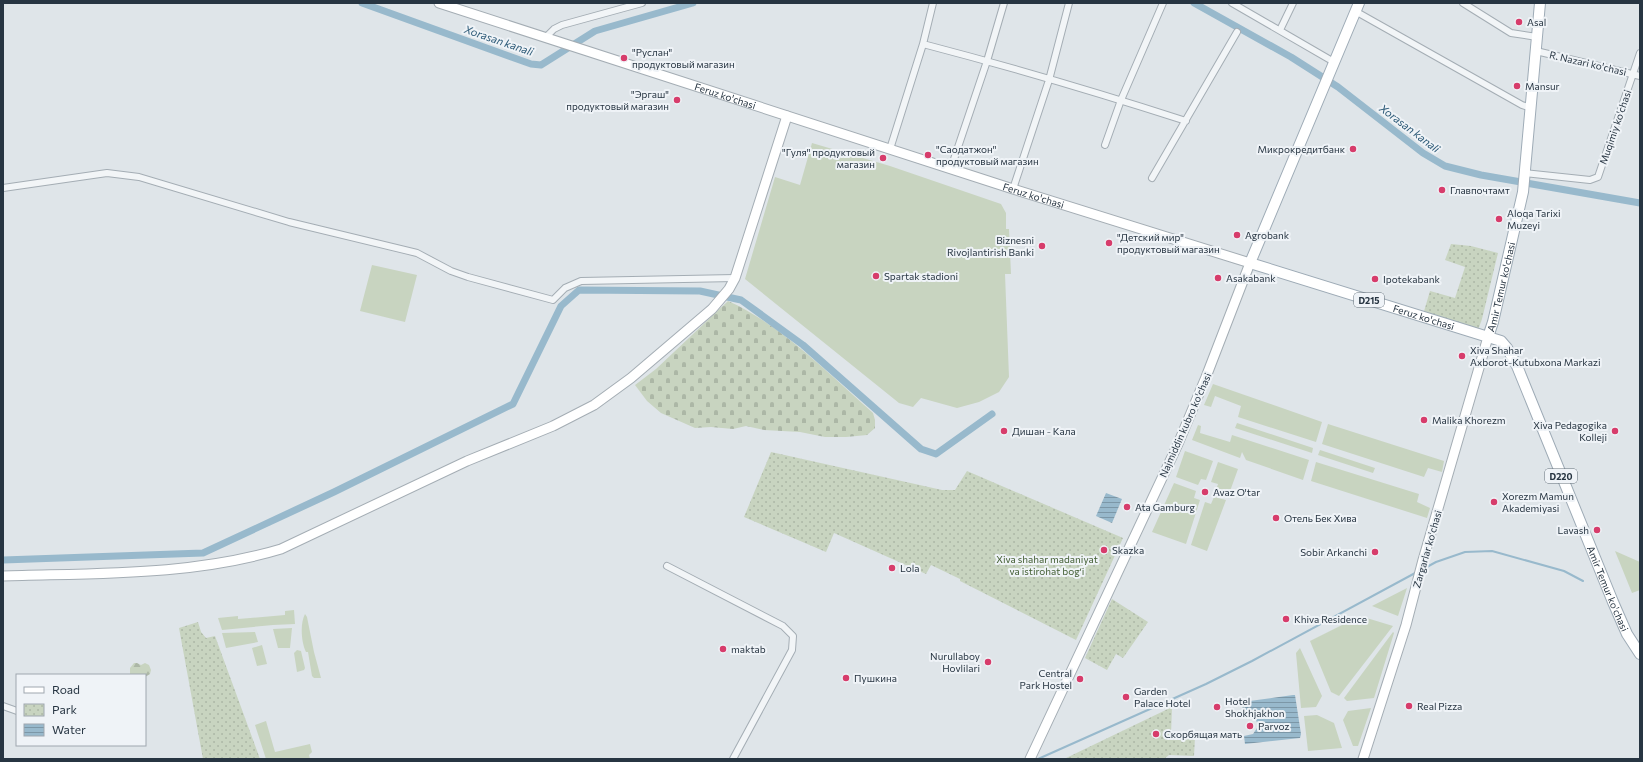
<svg xmlns="http://www.w3.org/2000/svg" width="1643" height="762" viewBox="0 0 1643 762" font-family="Commissioner,sans-serif">
  <style>
    .grass { fill: #c8d4c0 }
    .forest { fill: url(#forest-firs) }
    .cemetery { fill: url(#cemetery-stones) }
    .park { fill: url(#park-dots) }
    .water { fill: url(#water-rules) }
    .lines { fill: none; stroke-linecap: round; stroke-linejoin: round }
    .stream { stroke: #98b9cc; stroke-width: 2 }
    .canal { stroke: #98b9cc; stroke-width: 7 }
    .minor-casing { stroke: #a4adb4; stroke-width: 8 }
    .secondary-casing { stroke: #a4adb4; stroke-width: 11 }
    .primary-casing { stroke: #9eabb6; stroke-width: 12 }
    .minor { stroke: #f2f5f7; stroke-width: 6 }
    .secondary { stroke: #fff; stroke-width: 9 }
    .primary { stroke: #fff; stroke-width: 10 }
    .poi-dot { fill: #d73c6b; stroke: #eff3f7; stroke-width: 1.5 }
    .labels { text-anchor: middle; dominant-baseline: central; stroke-width: 4; stroke-linejoin: round; paint-order: stroke }
    .shield { fill: #eff3f7; stroke: #636e78; stroke-width: 1 }
    .shield-label { font-size: 9px; font-weight: bold; fill: #273542 }
    .poi-label { font-size: 10px; fill: #273542; stroke: #eff3f7; text-anchor: start }
    .street-label { font-size: 10px; fill: #273542; stroke: #eff3f7 }
    .park-label { font-size: 10px; fill: #425e33; stroke: #eff3f7 }
    .water-label { font-size: 11px; font-style: italic; fill: #2e5b78; stroke: #eff3f7 }
  </style>
  <defs>
    <pattern id="forest-firs" width="22" height="20" patternUnits="userSpaceOnUse"><rect width="22" height="20" fill="#c8d4c0"/><path d="M5 1l3.5 6h-7zM16 11l3.5 6h-7z" fill="#acb7a6"/></pattern>
    <pattern id="cemetery-stones" width="16" height="16" patternUnits="userSpaceOnUse"><rect width="16" height="16" fill="#c8d4c0"/><path d="M2 7V4a2 2 0 0 1 4 0v3zM10 15v-3a2 2 0 0 1 4 0v3z" fill="#acb7a6"/></pattern>
    <pattern id="park-dots" width="8" height="8" patternUnits="userSpaceOnUse"><rect width="8" height="8" fill="#c8d4c0"/><path d="M2 2h.1M6 6h.1" fill="none" stroke="#acb7a6" stroke-width="1.8" stroke-linecap="round"/></pattern>
    <pattern id="water-rules" width="6" height="5" patternUnits="userSpaceOnUse"><rect width="6" height="5" fill="#98b9cc"/><path d="M0 2.5h6" fill="none" stroke="#7c97a7"/></pattern>
  </defs>
  <rect width="100%" height="100%" fill="#dfe5e9"/>
  <path class="grass" d="M 812,143 L 890,166 L 1001,204 L 1006,213 L 1006,229 L 1009,229 L 1011,274 L 1005,274 L 1009,377 L 999,392 L 979,402 L 957,408 L 921,398 L 913,407 L 899,403 L 745,279 L 775,177 L 800,185 Z
    M 372,265 L 417,275 L 405,322 L 360,311 Z
    M 1213,384 L 1322,422 L 1316,442 L 1238,417 L 1241,406 L 1215,396 L 1211,407 L 1204,405 Z
    M 1237,423 L 1313,448 L 1312,453 L 1235,428 Z
    M 1328,424 L 1444,461 L 1442,472 L 1428,468 L 1424,477 L 1322,444 Z
    M 1198,425 L 1201,426 L 1200,433 L 1230,442 L 1232,435 L 1309,460 L 1303,480 L 1246,460 L 1242,452 L 1240,458 L 1192,440 Z
    M 1320,450 L 1375,468 L 1373,473 L 1318,455 Z
    M 1185,451 L 1213,461 L 1206,480 L 1201,479 L 1198,485 L 1176,477 Z
    M 1218,462 L 1238,469 L 1229,494 L 1216,490 L 1218,484 L 1211,482 Z
    M 1316,462 L 1419,494 L 1417,502 L 1430,508 L 1427,518 L 1311,481 Z
    M 1174,483 L 1196,491 L 1194,498 L 1200,500 L 1186,544 L 1152,532 Z
    M 1214,497 L 1226,500 L 1207,551 L 1191,545 L 1205,502 L 1211,504 Z
    M 1615,551 L 1640,562 L 1640,590 L 1632,593 Z
    M 1407,588 L 1398,616 L 1372,606 Z
    M 294,610 L 295,624 L 273,625 L 222,630 L 218,618 L 238,616 L 238,619 L 285,615 L 285,611 Z
    M 305,614 L 307,617 L 314,652 L 321,678 L 314,678 L 312,676 L 308,652 L 306,652 C 301,642 300,623 305,614 Z
    M 1360,616 L 1393,626 L 1339,696 L 1331,692 L 1310,641 Z
    M 292,628 L 290,648 L 278,648 L 273,629 Z
    M 255,632 L 258,642 L 226,648 L 222,633 Z
    M 1393,632 L 1394,633 L 1374,698 L 1347,701 L 1344,698 Z
    M 262,645 L 267,664 L 257,666 L 252,648 Z
    M 1300,648 L 1322,696 L 1316,707 L 1301,708 L 1296,653 Z
    M 297,650 L 301,651 L 305,668 L 304,670 L 297,672 L 294,653 Z
    M 1371,708 L 1358,746 L 1353,746 L 1343,720 L 1348,711 Z
    M 1317,715 L 1334,723 L 1342,748 L 1308,751 L 1304,716 Z
    M 266,721 L 275,752 L 310,744 L 312,752 L 309,755 L 310,759 L 266,759 L 255,725 Z"/>
  <path class="forest" d="M 134,663 L 137,663 L 141,665 L 145,663 L 149,665 L 151,670 L 150,674 L 145,677 L 145,675 L 130,675 L 130,668 Z"/>
  <path class="cemetery" d="M 728,301 C 782,325 829,374 873,413 L 875,420 L 875,428 L 867,435 L 846,437 L 825,437 L 800,432 L 764,430 L 746,426 L 733,429 L 711,427 L 695,428 L 661,413 L 647,401 L 635,385 L 656,369 Z"/>
  <path class="park" d="M 1451,244 L 1471,246 L 1498,253 L 1482,319 L 1477,333 L 1422,318 L 1430,291 L 1455,298 L 1465,267 L 1445,260 Z
    M 771,452 L 942,490 L 955,490 L 967,471 L 1123,538 L 1076,640 L 960,581 L 960,579 L 931,565 L 926,574 L 834,533 L 826,552 L 744,517 Z
    M 1112,599 L 1148,622 L 1123,658 L 1116,654 L 1107,670 L 1085,658 Z
    M 198,622 L 201,632 L 206,638 L 215,636 L 260,759 L 203,759 L 179,628 Z
    M 1172,707 L 1171,735 L 1195,737 L 1194,756 L 1169,755 L 1164,759 L 1064,759 Z"/>
  <path class="water" d="M 1106,493 L 1122,499 L 1112,523 L 1096,516 Z
    M 1293,695 L 1295,695 L 1301,734 L 1300,738 L 1245,744 L 1244,736 L 1253,734 L 1257,728 L 1258,724 L 1254,717 L 1243,710 L 1242,702 Z"/>
  <g class="lines">
    <path class="stream" d="M 1425,568 L 1436,562 L 1465,552 L 1492,551 L 1564,571 L 1583,581
      M 1038,759 L 1206,684 L 1252,661 L 1417,572"/>
    <path class="canal" d="M 362,3 L 531,64 L 541,65 L 595,31 L 693,3
      M 1194,3 L 1291,57 L 1338,87 L 1423,153 L 1445,166 L 1481,175 L 1640,203
      M 3,560 L 203,553 L 334,492 L 513,404 L 561,306 L 579,290 L 700,291 L 741,300 L 803,345 L 921,449 L 936,454 L 992,414"/>
    <g class="minor-casing">
      <path id="minor" d="M 1232,3 L 1334,62
        M 1463,3 L 1511,33 L 1537,37
        M 1355,11 L 1522,105 L 1531,108
        M 1280,30 L 1293,3
        M 546,37 L 554,29 L 562,25 L 642,3
        M 923,44 C 1011,67 1099,93 1186,121
        M 1536,51 L 1640,76
        M 1105,145 L 1121,100 L 1163,3
        M 890,149 L 923,44 L 933,3
        M 951,168 L 987,61 L 1004,3
        M 1524,173 L 1590,180 L 1598,177 L 1640,53
        M 1152,178 L 1237,32
        M 3,188 L 107,173 L 139,177 L 289,222 L 417,253 L 451,271 L 468,277 L 553,300 L 565,288 L 581,281 L 735,278
        M 1013,189 L 1049,80 L 1069,3
        M 667,566 L 783,626 L 793,636 L 792,650 L 733,759
        M 3,706 L 17,711"/>
    </g>
    <g class="secondary-casing">
      <g id="secondary">
        <path id="s1" d="M 439,3 L 1013,189 L 1250,263 L 1206,377 L 1178,444 L 1030,759"/>
        <path d="M 3,576 C 95,573 192,576 281,549 L 467,461 L 553,426 L 594,405 L 631,378 L 712,309 L 729,289 L 735,278 L 787,116"/>
        <path d="M 1363,759 L 1406,625 L 1423,560 L 1488,337"/>
      </g>
    </g>
    <g class="primary-casing">
      <g id="primary">
        <path id="s2" d="M 1359,3 L 1250,263 L 1501,341 L 1507,348 L 1517,366 L 1613,602 L 1627,634 L 1640,654"/>
        <path id="s3" d="M 1488,337 L 1493,322 L 1523,192 L 1540,3"/>
      </g>
    </g>
    <use href="#minor" class="minor"/>
    <use href="#secondary" class="secondary"/>
    <use href="#primary" class="primary"/>
  </g>
  <g class="poi-dot">
    <circle cx="1519" cy="22" r="4"/>
    <circle cx="624" cy="58" r="4"/>
    <circle cx="1517" cy="86" r="4"/>
    <circle cx="677" cy="100" r="4"/>
    <circle cx="1353" cy="149" r="4"/>
    <circle cx="928" cy="155" r="4"/>
    <circle cx="883" cy="158" r="4"/>
    <circle cx="1442" cy="190" r="4"/>
    <circle cx="1499" cy="219" r="4"/>
    <circle cx="1237" cy="235" r="4"/>
    <circle cx="1109" cy="243" r="4"/>
    <circle cx="1042" cy="246" r="4"/>
    <circle cx="876" cy="276" r="4"/>
    <circle cx="1218" cy="278" r="4"/>
    <circle cx="1375" cy="279" r="4"/>
    <circle cx="1462" cy="356" r="4"/>
    <circle cx="1424" cy="420" r="4"/>
    <circle cx="1004" cy="431" r="4"/>
    <circle cx="1615" cy="431" r="4"/>
    <circle cx="1205" cy="492" r="4"/>
    <circle cx="1494" cy="502" r="4"/>
    <circle cx="1127" cy="507" r="4"/>
    <circle cx="1276" cy="518" r="4"/>
    <circle cx="1597" cy="530" r="4"/>
    <circle cx="1104" cy="550" r="4"/>
    <circle cx="1375" cy="552" r="4"/>
    <circle cx="892" cy="568" r="4"/>
    <circle cx="1286" cy="619" r="4"/>
    <circle cx="723" cy="649" r="4"/>
    <circle cx="988" cy="662" r="4"/>
    <circle cx="846" cy="678" r="4"/>
    <circle cx="1080" cy="679" r="4"/>
    <circle cx="1126" cy="697" r="4"/>
    <circle cx="1409" cy="706" r="4"/>
    <circle cx="1217" cy="707" r="4"/>
    <circle cx="1250" cy="726" r="4"/>
    <circle cx="1156" cy="734" r="4"/>
  </g>
  <g class="labels">
    <g class="shield">
      <rect x="1354" y="293" width="30" height="14" rx="3"/>
      <rect x="1545" y="469" width="32" height="14" rx="3"/>
    </g>
    <g class="shield-label">
      <text x="1369" y="300">D215</text>
      <text x="1561" y="476">D220</text>
    </g>
    <g class="poi-label">
      <text x="1527" y="22">Asal</text>
      <text x="632" y="52">"Руслан"<tspan x="632" dy="12">продуктовый магазин</tspan></text>
      <text x="1525" y="86">Mansur</text>
      <text x="669" y="94" text-anchor="end">"Эргаш"<tspan x="669" dy="12">продуктовый магазин</tspan></text>
      <text x="936" y="149">"Саодатжон"<tspan x="936" dy="12">продуктовый магазин</tspan></text>
      <text x="1345" y="149" text-anchor="end">Микрокредитбанк</text>
      <text x="875" y="152" text-anchor="end">"Гуля" продуктовый<tspan x="875" dy="12">магазин</tspan></text>
      <text x="1450" y="190">Главпочтамт</text>
      <text x="1507" y="213">Aloqa Tarixi<tspan x="1507" dy="12">Muzeyi</tspan></text>
      <text x="1245" y="235">Agrobank</text>
      <text x="1117" y="237">"Детский мир"<tspan x="1117" dy="12">продуктовый магазин</tspan></text>
      <text x="1034" y="240" text-anchor="end">Biznesni<tspan x="1034" dy="12">Rivojlantirish Banki</tspan></text>
      <text x="884" y="276">Spartak stadioni</text>
      <text x="1226" y="278">Asakabank</text>
      <text x="1383" y="279">Ipotekabank</text>
      <text x="1470" y="350">Xiva Shahar<tspan x="1470" dy="12">Axborot-Kutubxona Markazi</tspan></text>
      <text x="1432" y="420">Malika Khorezm</text>
      <text x="1607" y="425" text-anchor="end">Xiva Pedagogika<tspan x="1607" dy="12">Kolleji</tspan></text>
      <text x="1012" y="431">Дишан - Кала</text>
      <text x="1213" y="492">Avaz O'tar</text>
      <text x="1502" y="496">Xorezm Mamun<tspan x="1502" dy="12">Akademiyasi</tspan></text>
      <text x="1135" y="507">Ata Gamburg</text>
      <text x="1284" y="518">Отель Бек Хива</text>
      <text x="1589" y="530" text-anchor="end">Lavash</text>
      <text x="1112" y="550">Skazka</text>
      <text x="1367" y="552" text-anchor="end">Sobir Arkanchi</text>
      <text x="900" y="568">Lola</text>
      <text x="1294" y="619">Khiva Residence</text>
      <text x="731" y="649">maktab</text>
      <text x="980" y="656" text-anchor="end">Nurullaboy<tspan x="980" dy="12">Hovlilari</tspan></text>
      <text x="1072" y="673" text-anchor="end">Central<tspan x="1072" dy="12">Park Hostel</tspan></text>
      <text x="854" y="678">Пушкина</text>
      <text x="1134" y="691">Garden<tspan x="1134" dy="12">Palace Hotel</tspan></text>
      <text x="1225" y="701">Hotel<tspan x="1225" dy="12">Shokhjakhon</tspan></text>
      <text x="1417" y="706">Real Pizza</text>
      <text x="1258" y="726">Parvoz</text>
      <text x="1164" y="734">Скорбящая мать</text>
    </g>
    <g class="street-label">
      <text transform="translate(1588 63) rotate(13)">R. Nazari ko'chasi</text>
      <text stroke="none"><textPath href="#s1" startOffset="301">Feruz ko'chasi</textPath></text>
      <text transform="translate(1615 127) rotate(-71)">Muqimiy ko'chasi</text>
      <text stroke="none"><textPath href="#s1" startOffset="625">Feruz ko'chasi</textPath></text>
      <text stroke="none"><textPath href="#s3" startOffset="52">Amir Temur ko'chasi</textPath></text>
      <text stroke="none"><textPath href="#s2" startOffset="464">Feruz ko'chasi</textPath></text>
      <text transform="translate(1185 425) rotate(-66)">Najmiddin kubro ko'chasi</text>
      <text transform="translate(1427 549) rotate(-74)">Zargarlar ko'chasi</text>
      <text stroke="none"><textPath href="#s2" startOffset="815">Amir Temur ko'chasi</textPath></text>
    </g>
    <g class="park-label">
      <text x="1047" y="559">Xiva shahar madaniyat<tspan x="1047" dy="12">va istirohat bogʻi</tspan></text>
    </g>
    <g class="water-label">
      <text transform="translate(499 40) rotate(19)">Xorasan kanali</text>
      <text transform="translate(1410 128) rotate(37)">Xorasan kanali</text>
    </g>
  </g>
  <rect width="1643" height="762" fill="none" stroke="#273542" stroke-width="8"/>
  <rect x="16" y="674" width="130" height="72" fill="#eff3f7" stroke="#9fa7af"/>
  <rect x="24" y="687" width="20" height="6" fill="#ffffff" stroke="#9fa7af"/>
  <text x="52" y="694" font-size="12" fill="#273542">Road</text>
  <rect x="24" y="704" width="20" height="12" fill="url(#park-dots)" stroke="#9fa7af"/>
  <text x="52" y="714" font-size="12" fill="#273542">Park</text>
  <rect x="24" y="724" width="20" height="12" fill="url(#water-rules)" stroke="#9fa7af"/>
  <text x="52" y="734" font-size="12" fill="#273542">Water</text>
</svg>
